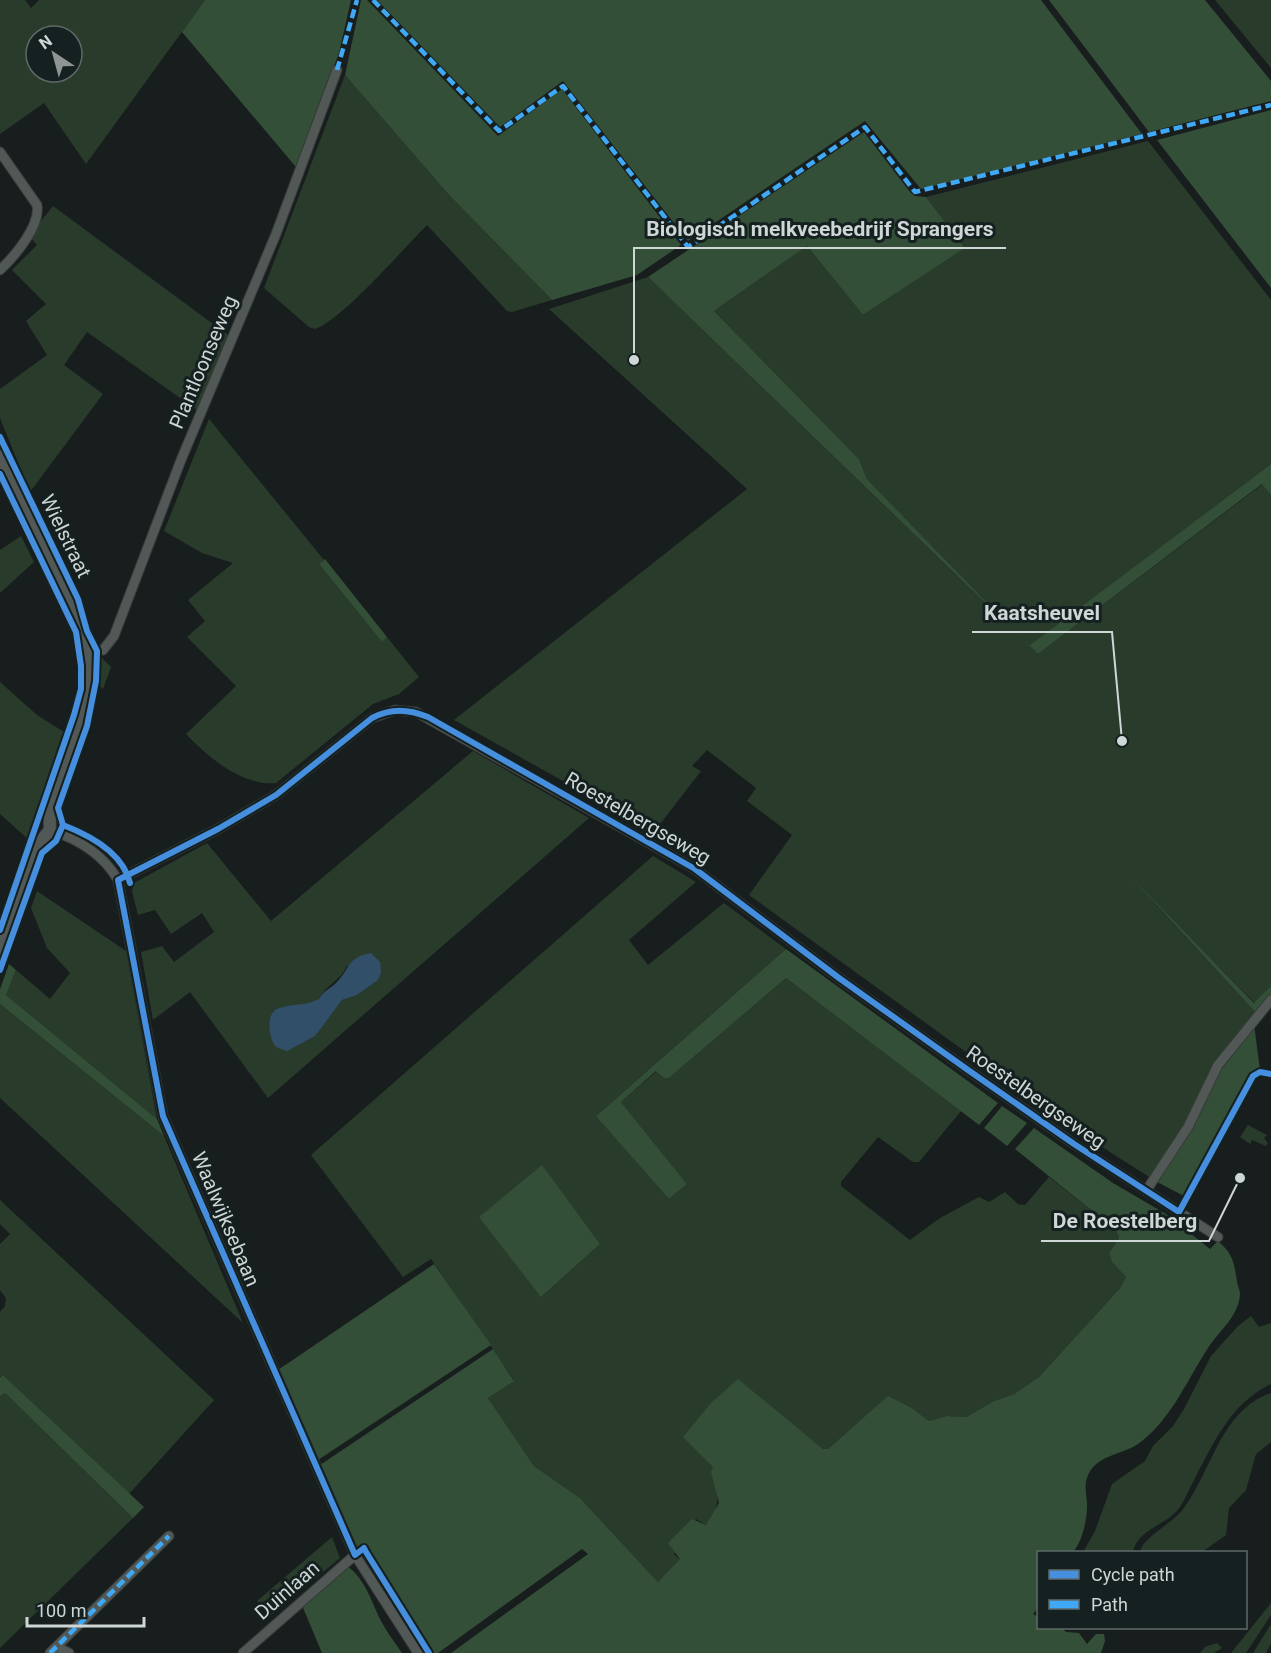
<svg xmlns="http://www.w3.org/2000/svg" width="1271" height="1653" viewBox="0 0 1271 1653" font-family="Roboto,sans-serif">
  <style>
    .green { fill: #293c2c; fill-rule: evenodd }
    .forest { fill: #344f37 }
    .water { fill: #324f69 }
    .lines { fill: none; stroke-linecap: round; stroke-linejoin: round }
    .minor-casing { stroke: #363a3a; stroke-width: 11 }
    .tertiary-casing { stroke: #363a3a; stroke-width: 14 }
    .minor { stroke: #515855; stroke-width: 9 }
    .tertiary { stroke: #515855; stroke-width: 12 }
    .quiet { stroke: #3fa9f5; stroke-width: 4.5; stroke-dasharray: 9 4.5; stroke-linecap: butt }
    .cycleway-casing { stroke: #152020; stroke-width: 10 }
    .cycleway { stroke: #468fdf; stroke-width: 6 }
    .labels { text-anchor: middle; dominant-baseline: central; stroke-width: 6; stroke-linejoin: round; paint-order: stroke }
    .street-label { font-size: 20px; fill: #cfd6d6; stroke: #152020 }
    .leader { fill: none; stroke: #cfd6d6; stroke-width: 2 }
    .callout-dot { fill: #cfd6d6; stroke: #152020; stroke-width: 2 }
    .callout-label { font-size: 21px; text-anchor: middle; font-weight: bold; fill: #cfd6d6; stroke: #152020; stroke-width: 6; stroke-linejoin: round; paint-order: stroke }
  </style>
  <rect width="100%" height="100%" fill="#181d1d"/>
  <path class="green" d="M 0,0 L 25,0 L 31,8 L 39,0 L 205,0 L 86,164 L 44,103 L 0,134 ZM 36,36 L 72,36 L 72,72 L 36,72 Z
    M 1215,0 L 1271,0 L 1271,68 Z
    M 345,75 L 448,194 L 552,300 L 512,312 L 507,311 L 427,225 C 403,249 343,319 315,329 L 309,327 L 264,288 Z
    M 1148,141 L 1271,300 L 1271,464 L 1030,646 L 1038,654 L 1263,484 L 1271,495 L 1271,986 L 1255,1003 L 1148,896 L 1255,1012 L 1219,1060 L 1189,1119 L 1151,1178 L 1064,1123 L 749,895 L 792,835 L 747,801 L 756,788 L 707,750 L 692,766 L 701,771 L 654,832 L 454,720 L 747,489 L 549,309 L 648,277 L 1018,635 L 867,479 L 859,459 L 714,311 L 807,246 L 863,315 L 965,248 L 926,197 Z
    M 53,206 L 228,335 L 197,410 L 87,332 L 64,365 L 103,394 L 30,492 L 0,418 L 0,389 L 47,355 L 26,321 L 46,304 L 12,270 L 37,245 L 29,236 Z
    M 209,419 L 324,560 L 319,564 L 382,642 L 387,637 L 419,677 L 399,694 L 373,704 L 276,783 C 242,786 209,758 186,734 L 236,686 L 187,637 L 205,621 L 188,600 L 233,563 L 202,553 L 164,531 Z
    M 21,536 L 34,562 L 0,593 L 0,550 Z
    M 100,656 L 111,667 L 103,689 L 99,685 Z
    M 0,682 L 37,715 L 64,732 L 29,840 L 0,814 Z
    M 473,751 L 589,818 L 268,1098 L 190,992 L 153,1020 L 141,952 L 162,946 L 174,962 L 214,932 L 202,913 L 171,934 L 155,910 L 138,915 L 132,891 L 134,883 L 207,843 L 271,921 ZM 347,966 L 375,982 L 357,995 L 342,1000 L 312,1038 L 287,1049 L 302,1007 L 319,999 C 325,986 340,981 347,966 Z
    M 653,856 L 696,882 L 629,940 L 648,965 L 724,903 L 786,949 L 597,1115 L 669,1199 L 687,1184 L 621,1102 L 657,1071 L 669,1078 L 786,978 L 961,1111 L 919,1162 L 913,1162 L 878,1137 L 841,1182 L 841,1186 L 910,1240 L 940,1218 L 979,1197 L 989,1202 L 1005,1192 L 1018,1204 L 1025,1205 L 1049,1177 L 1116,1230 L 1119,1238 L 1109,1253 L 1112,1262 L 1126,1277 L 1120,1288 L 1039,1377 L 1014,1394 L 994,1401 L 966,1417 L 947,1416 L 929,1421 L 912,1408 L 888,1397 L 828,1449 L 823,1449 L 801,1431 L 713,1467 C 717,1489 723,1507 706,1525 L 696,1519 L 674,1554 L 680,1559 L 679,1562 L 658,1582 L 580,1498 L 534,1466 L 488,1398 L 514,1380 L 431,1259 L 403,1277 L 311,1155 ZM 542,1166 L 600,1244 L 541,1297 Z
    M 37,891 L 126,951 L 157,1119 L 6,995 L 16,970 L 50,999 L 70,973 L 47,948 L 31,908 Z
    M 0,1004 L 164,1136 L 243,1323 L 0,1098 Z
    M 1248,1125 L 1267,1135 L 1264,1138 L 1268,1143 L 1266,1146 L 1252,1140 L 1250,1144 L 1240,1137 Z
    M 0,1200 L 214,1400 L 129,1494 L 3,1375 L 0,1378 L 0,1312 L 5,1306 L 6,1298 L 0,1290 L 0,1244 L 10,1234 L 0,1224 Z
    M 1251,1316 L 1259,1327 L 1271,1323 L 1271,1384 C 1231,1403 1214,1442 1194,1480 C 1188,1491 1184,1503 1176,1512 C 1162,1526 1137,1531 1133,1552 L 1083,1552 L 1095,1531 L 1112,1484 L 1145,1461 L 1153,1446 L 1173,1426 L 1184,1409 L 1211,1356 L 1238,1326 Z
    M 4,1392 L 133,1518 L 0,1648 L 0,1396 Z
    M 1271,1393 L 1271,1442 L 1256,1454 L 1246,1490 L 1229,1508 L 1226,1535 L 1202,1552 L 1140,1552 C 1142,1537 1174,1523 1184,1508 C 1212,1470 1221,1410 1271,1393 Z
    M 332,1537 L 340,1558 L 271,1615 L 257,1601 Z
    M 1271,1603 L 1271,1615 L 1246,1653 L 1231,1653 Z
    M 1271,1624 L 1271,1643 L 1266,1653 L 1253,1653 Z
    M 1217,1643 L 1222,1648 L 1214,1653 L 1200,1653 L 1205,1647 Z"/>
  <path class="forest" d="M 205,0 L 351,0 L 339,53 L 296,167 L 182,32 Z
    M 361,0 L 367,0 L 498,136 L 562,89 L 681,245 L 637,275 L 552,300 L 448,194 L 345,75 Z
    M 377,0 L 1041,0 L 1142,134 L 921,189 L 865,121 L 688,241 L 563,81 L 500,127 Z
    M 1049,0 L 1205,0 L 1271,81 L 1271,101 L 1149,132 Z
    M 1271,110 L 1271,288 L 1157,140 Z
    M 864,132 L 910,192 L 915,196 L 926,197 L 965,248 L 863,315 L 807,246 L 714,311 L 859,459 L 867,479 L 1029,646 L 1271,464 L 1271,495 L 1262,484 L 1038,654 L 648,277 Z
    M 325,559 L 387,637 L 382,642 L 319,564 Z
    M 1131,877 L 1254,1003 L 1271,986 L 1271,995 L 1255,1012 Z
    M 786,949 L 998,1103 L 979,1125 L 786,978 L 669,1078 L 664,1078 L 656,1071 L 621,1102 L 687,1184 L 669,1199 L 596,1116 Z
    M 9,964 L 16,970 L 6,995 L 157,1119 L 164,1136 L 0,1004 L 0,989 Z
    M 1254,1024 L 1260,1070 L 1252,1074 L 1186,1197 L 1157,1182 L 1220,1069 Z
    M 1002,1106 L 1027,1123 L 1007,1146 L 984,1128 Z
    M 1034,1128 L 1113,1183 L 1166,1214 L 1210,1249 L 1218,1241 C 1233,1254 1234,1262 1237,1281 C 1237,1285 1240,1289 1240,1294 C 1239,1316 1219,1331 1208,1348 C 1187,1380 1173,1416 1142,1441 C 1126,1455 1100,1453 1089,1473 C 1082,1486 1088,1497 1087,1509 C 1086,1523 1082,1542 1073,1552 L 1038,1552 L 1038,1608 L 1033,1614 L 1038,1617 L 1038,1628 L 1062,1628 L 1066,1632 L 1079,1633 L 1087,1644 L 1096,1634 L 1104,1634 L 1105,1641 L 1101,1653 L 451,1653 L 588,1554 L 582,1549 L 438,1653 L 427,1653 L 364,1554 L 355,1545 L 317,1467 L 493,1349 L 514,1381 L 488,1398 L 534,1466 L 580,1498 L 658,1582 L 680,1559 L 668,1543 L 692,1519 L 706,1525 L 719,1503 L 711,1472 L 713,1467 L 683,1437 L 711,1403 L 738,1379 L 823,1449 L 828,1449 L 888,1396 L 912,1408 L 929,1421 L 947,1416 L 966,1417 L 994,1401 L 1014,1394 L 1039,1377 L 1120,1288 L 1126,1277 L 1112,1262 L 1109,1253 L 1119,1238 L 1116,1230 L 1015,1149 Z
    M 542,1165 L 600,1244 L 541,1297 L 479,1217 Z
    M 434,1264 L 491,1345 L 315,1462 L 275,1372 Z
    M 3,1375 L 144,1507 L 133,1518 L 5,1393 L 0,1396 L 0,1378 Z
    M 347,1566 C 365,1578 372,1603 381,1621 C 387,1632 395,1643 402,1653 L 322,1653 L 301,1603 Z"/>
  <path class="water" d="M 371,953 L 380,962 L 381,973 L 378,980 L 357,995 L 342,1000 L 315,1036 L 287,1051 L 276,1047 C 268,1038 265,1011 280,1008 C 295,1003 302,1007 319,999 C 323,991 330,989 336,983 C 351,968 346,958 371,953 Z"/>
  <g class="lines">
    <g class="minor-casing">
      <path id="minor" d="M 0,152 L 37,205 C 41,225 15,256 0,270
        M 88,652 L 103,650 L 114,636 L 181,460 L 276,234 L 337,70
        M 50,830 C 78,839 103,854 118,880 L 163,1116 L 355,1555 L 418,1653
        M 118,880 L 218,829 L 276,795 L 372,718 L 395,710 L 416,712 L 695,869 L 839,978 L 968,1070 L 1074,1144 L 1218,1237
        M 1146,1191 L 1188,1127 L 1218,1065 L 1271,1000
        M 57,1647 L 69,1653
        M 50,1653 L 169,1536
        M 243,1653 L 355,1555"/>
    </g>
    <g class="tertiary-casing">
      <path id="tertiary" d="M 0,456 C 31,525 103,627 86,703 C 76,746 47,787 50,830 L 37,846 L 0,949"/>
    </g>
    <use href="#minor" class="minor"/>
    <use href="#tertiary" class="tertiary"/>
    <path class="quiet" d="M 373,0 L 499,131 L 563,86 L 688,247 L 865,127 L 915,192 L 1271,105
      M 337,70 L 357,0
      M 50,1653 L 169,1536"/>
    <g class="cycleway-casing">
      <path id="cycleway" d="M 0,437 L 78,599 L 87,631 L 97,651 L 96,681 L 87,726 L 58,808 L 63,825 L 56,841 L 42,853 L 0,970
        M 0,474 L 76,632 L 81,666 L 81,689 L 74,715 L 0,930
        M 63,825 C 89,835 123,853 130,883
        M 429,1653 L 366,1552 L 364,1548 L 355,1555 L 163,1116 L 118,880 L 218,829 L 276,795 L 372,718 C 391,708 408,709 428,717 L 695,869 L 839,978 L 968,1070 L 1074,1144 L 1179,1212 L 1253,1076 L 1260,1072 L 1271,1074"/>
    </g>
    <use href="#cycleway" class="cycleway"/>
  </g>
  <g class="labels">
    <g class="street-label">
      <text transform="translate(203 362) rotate(-67)">Plantloonseweg</text>
      <text transform="translate(66 536) rotate(64)">Wielstraat</text>
      <text transform="translate(638 818) rotate(30)">Roestelbergseweg</text>
      <text transform="translate(1036 1097) rotate(35)">Roestelbergseweg</text>
      <text transform="translate(226 1219) rotate(67)">Waalwijksebaan</text>
      <text transform="translate(287 1590) rotate(-41)">Duinlaan</text>
    </g>
  </g>
  <path class="leader" d="M634 360L634 248H1006M1122 741L1112 632H972M1240 1178L1209 1241H1041"/>
  <g class="callout-dot">
    <circle cx="634" cy="360" r="6"/>
    <circle cx="1122" cy="741" r="6"/>
    <circle cx="1240" cy="1178" r="6"/>
  </g>
  <g class="callout-label">
    <text x="820" y="236">Biologisch melkveebedrijf Sprangers</text>
    <text x="1042" y="620">Kaatsheuvel</text>
    <text x="1125" y="1228">De Roestelberg</text>
  </g>
  <rect x="1037" y="1551" width="210" height="78" fill="#152020" stroke="#5f6969" stroke-width="1.5"/>
  <rect x="1049" y="1570" width="30" height="9" fill="#468fdf" stroke="#5f6969" stroke-width="1.5"/>
  <text x="1091" y="1581" font-size="18" fill="#cfd6d6">Cycle path</text>
  <rect x="1049" y="1600" width="30" height="9" fill="#3fa9f5" stroke="#5f6969" stroke-width="1.5"/>
  <text x="1091" y="1611" font-size="18" fill="#cfd6d6">Path</text>
  <g transform="translate(54 54) rotate(324)"><circle r="28" fill="#152020" stroke="#5f6969" stroke-width="1.5"/>
  <path d="M0-4.5L10 22L0 15L-10 22Z" fill="#8f9595"/>
  <text y="-9" font-size="16" font-weight="bold" text-anchor="middle" fill="#cfd6d6">N</text>
  </g>
  <path d="M27 1617v9h117v-9" fill="none" stroke="#cfd6d6" stroke-width="3"/>
  <text x="36" y="1617" font-size="18" fill="#cfd6d6" stroke="#152020" stroke-width="4.5" paint-order="stroke">100 m</text>
</svg>
